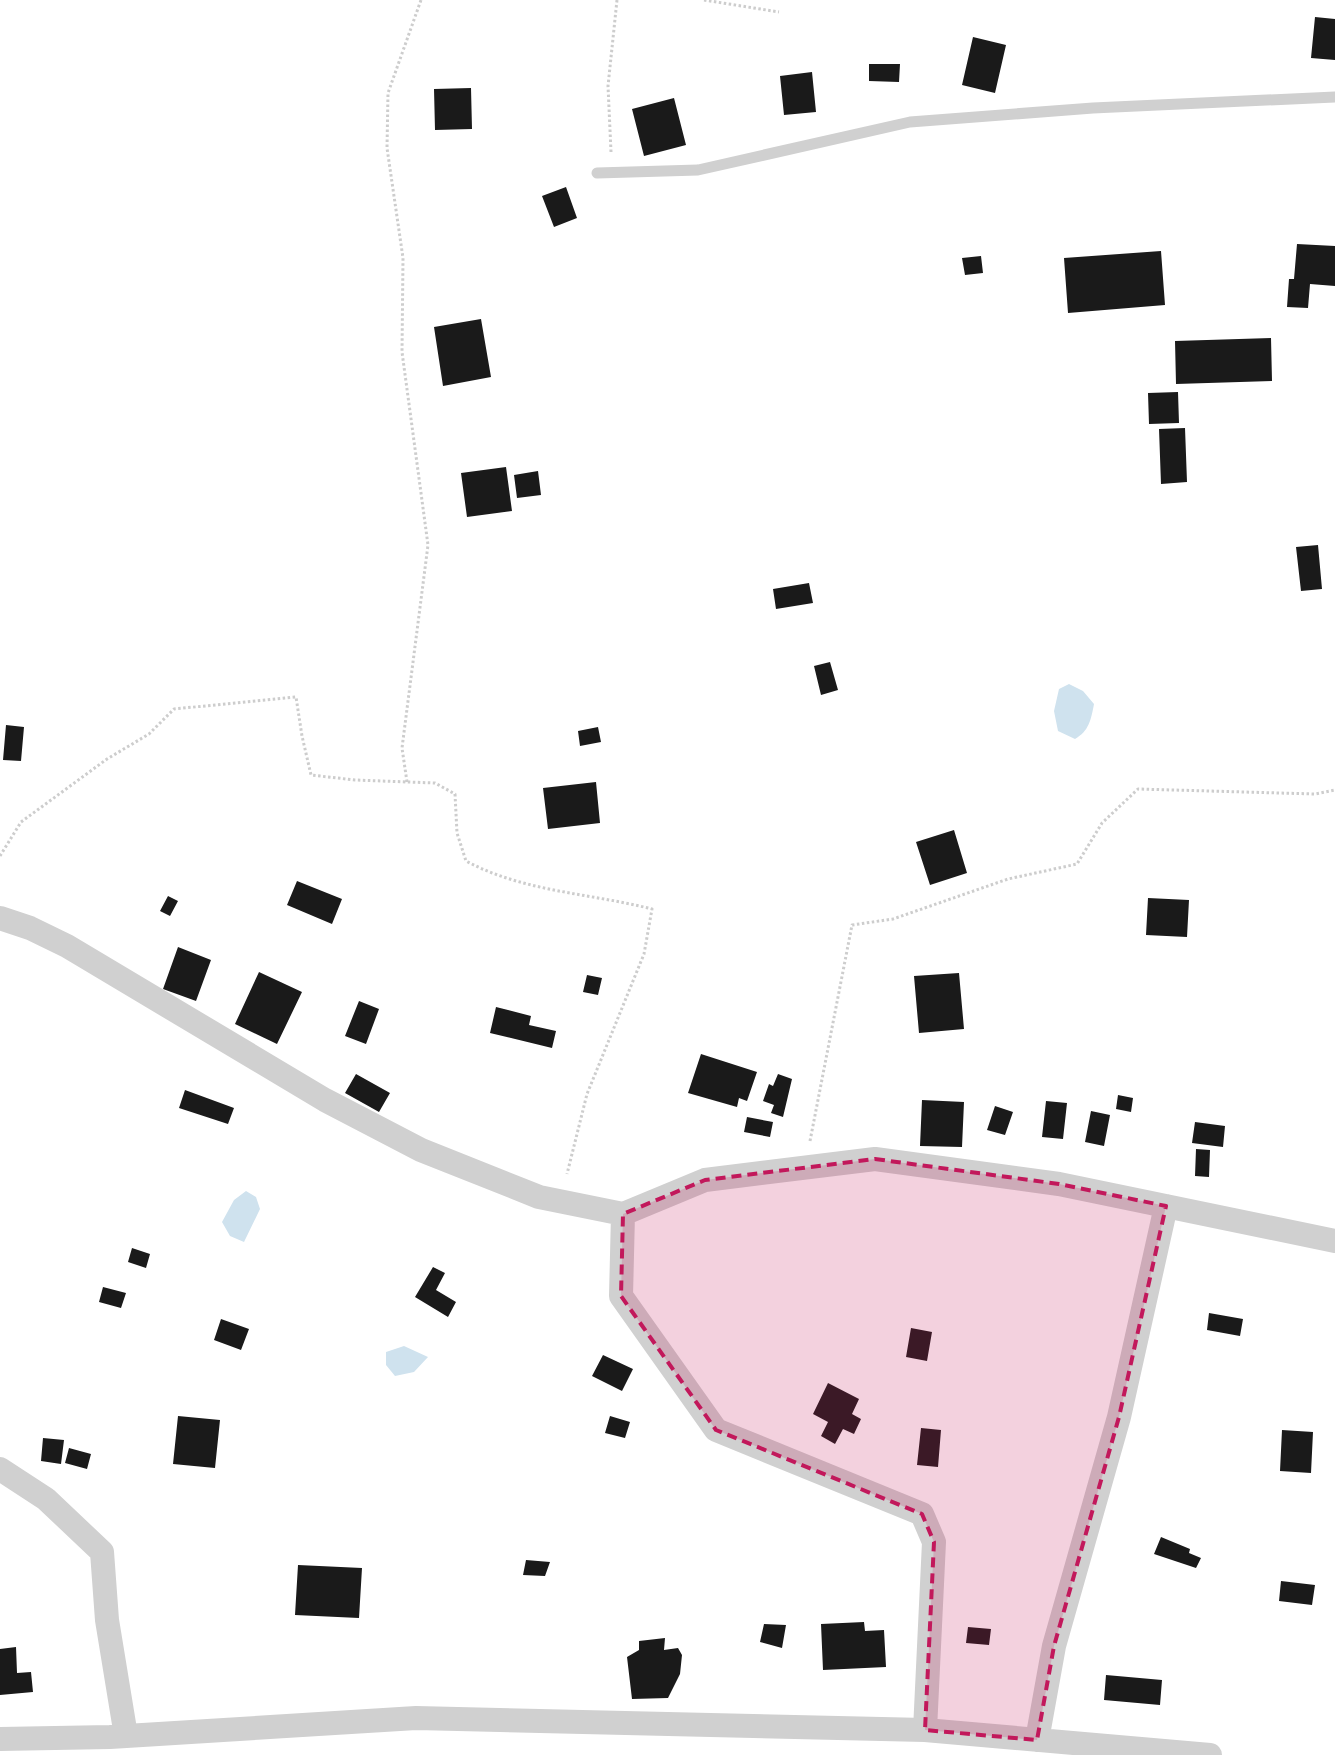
<svg xmlns="http://www.w3.org/2000/svg" width="1335" height="1755" viewBox="0 0 1335 1755" font-family="'Roboto Condensed',sans-serif">
  <style>
    .water { fill: #cfe2ee }
    .building { fill: #1a1a1a }
    .lines { fill: none; stroke-linecap: round; stroke-linejoin: round }
    .path { stroke: #cdcdcd; stroke-width: 3; stroke-dasharray: 2.5 2.5; stroke-linecap: butt }
    .lane { stroke: #d0d0d0; stroke-width: 11 }
    .street { stroke: #d0d0d0; stroke-width: 24 }
    .marked { fill: #c2185b; fill-opacity: 0.2; stroke: #c2185b; stroke-width: 4; stroke-dasharray: 10 6; stroke-linejoin: round }
  </style>
  <rect width="100%" height="100%" fill="#fff"/>
  <path class="water" d="M 1069,684 L 1083,691 L 1094,704 C 1091,720 1089,731 1075,739 L 1058,731 L 1054,711 L 1059,689 Z
    M 246,1191 L 256,1197 L 260,1209 L 244,1242 L 230,1236 L 222,1222 L 234,1200 Z
    M 404,1346 L 428,1357 L 414,1372 L 395,1376 L 386,1365 L 386,1352 Z"/>
  <path class="building" d="M 1315,17 L 1335,19 L 1335,60 L 1311,58 Z
    M 973,37 L 1006,45 L 995,93 L 962,85 Z
    M 869,64 L 900,64 L 899,82 L 869,81 Z
    M 812,72 L 816,112 L 784,115 L 780,76 Z
    M 471,88 L 472,129 L 435,130 L 434,89 Z
    M 674,98 L 686,145 L 644,156 L 632,109 Z
    M 566,187 L 577,218 L 554,227 L 542,196 Z
    M 1297,244 L 1335,246 L 1335,286 L 1310,284 L 1308,308 L 1287,307 L 1289,279 L 1294,279 Z
    M 1161,251 L 1165,305 L 1068,313 L 1064,258 Z
    M 981,256 L 983,273 L 965,275 L 962,258 Z
    M 481,319 L 491,377 L 443,386 L 434,327 Z
    M 1271,338 L 1272,381 L 1176,384 L 1175,341 Z
    M 1178,392 L 1179,423 L 1149,424 L 1148,393 Z
    M 1185,428 L 1187,482 L 1161,484 L 1159,429 Z
    M 506,467 L 512,511 L 467,517 L 461,473 Z
    M 538,471 L 541,495 L 517,498 L 514,475 Z
    M 1318,545 L 1322,589 L 1301,591 L 1296,547 Z
    M 809,583 L 813,603 L 776,609 L 773,589 Z
    M 830,662 L 838,690 L 821,695 L 814,666 Z
    M 6,725 L 24,727 L 21,761 L 3,760 Z
    M 598,727 L 601,742 L 580,746 L 578,731 Z
    M 596,782 L 600,823 L 548,829 L 543,788 Z
    M 954,830 L 967,873 L 930,885 L 916,842 Z
    M 297,881 L 342,899 L 332,924 L 287,905 Z
    M 168,896 L 178,901 L 170,916 L 160,911 Z
    M 1148,898 L 1189,900 L 1187,937 L 1146,935 Z
    M 178,947 L 211,960 L 196,1001 L 163,989 Z
    M 259,972 L 302,992 L 277,1044 L 235,1024 Z
    M 959,973 L 964,1029 L 919,1033 L 914,976 Z
    M 587,975 L 602,978 L 598,995 L 583,992 Z
    M 359,1001 L 379,1009 L 366,1044 L 345,1036 Z
    M 496,1007 L 531,1016 L 529,1025 L 556,1031 L 552,1048 L 490,1033 Z
    M 701,1054 L 757,1072 L 747,1101 L 739,1098 L 737,1107 L 688,1093 Z
    M 356,1074 L 390,1093 L 379,1112 L 345,1093 Z
    M 778,1074 L 792,1079 L 783,1117 L 771,1113 L 774,1105 L 763,1101 L 769,1084 L 773,1086 Z
    M 185,1090 L 234,1108 L 228,1124 L 179,1108 Z
    M 1118,1095 L 1133,1098 L 1131,1112 L 1116,1109 Z
    M 922,1100 L 964,1102 L 962,1147 L 920,1146 Z
    M 1046,1101 L 1067,1103 L 1063,1139 L 1042,1137 Z
    M 995,1106 L 1013,1112 L 1005,1135 L 987,1130 Z
    M 1091,1111 L 1110,1115 L 1104,1146 L 1085,1142 Z
    M 747,1117 L 773,1122 L 770,1137 L 744,1132 Z
    M 1195,1122 L 1225,1126 L 1223,1147 L 1192,1143 Z
    M 1196,1149 L 1210,1150 L 1209,1177 L 1195,1176 Z
    M 132,1248 L 150,1254 L 146,1268 L 128,1262 Z
    M 433,1267 L 445,1273 L 436,1290 L 456,1302 L 448,1317 L 415,1297 Z
    M 103,1287 L 126,1293 L 121,1308 L 99,1302 Z
    M 1209,1313 L 1243,1319 L 1240,1336 L 1207,1330 Z
    M 221,1319 L 249,1329 L 241,1350 L 214,1340 Z
    M 911,1328 L 932,1332 L 927,1361 L 906,1357 Z
    M 603,1355 L 633,1369 L 622,1391 L 592,1376 Z
    M 828,1383 L 859,1399 L 852,1414 L 861,1419 L 854,1434 L 843,1429 L 835,1444 L 821,1436 L 828,1422 L 813,1414 Z
    M 178,1416 L 220,1420 L 215,1468 L 173,1464 Z
    M 610,1416 L 630,1422 L 625,1438 L 605,1433 Z
    M 921,1428 L 941,1430 L 938,1467 L 917,1465 Z
    M 1282,1430 L 1313,1432 L 1311,1473 L 1280,1471 Z
    M 43,1438 L 64,1440 L 61,1464 L 41,1461 Z
    M 69,1448 L 91,1454 L 87,1469 L 65,1463 Z
    M 1161,1537 L 1190,1549 L 1189,1553 L 1201,1558 L 1196,1568 L 1154,1554 Z
    M 526,1560 L 550,1562 L 545,1576 L 523,1575 Z
    M 298,1565 L 362,1568 L 359,1618 L 295,1615 Z
    M 1281,1581 L 1315,1585 L 1312,1605 L 1279,1601 Z
    M 864,1622 L 865,1631 L 884,1630 L 886,1667 L 823,1670 L 821,1624 Z
    M 764,1624 L 786,1625 L 782,1648 L 760,1642 Z
    M 968,1627 L 991,1629 L 989,1645 L 966,1643 Z
    M 665,1638 L 664,1650 L 678,1648 L 682,1655 L 680,1674 L 668,1698 L 632,1699 L 627,1657 L 639,1650 L 639,1641 Z
    M 16,1647 L 17,1673 L 31,1672 L 33,1692 L 0,1695 L 0,1649 Z
    M 1106,1675 L 1162,1680 L 1160,1705 L 1104,1700 Z"/>
  <g class="lines">
    <path class="path" d="M 704,0 L 779,12
      M 611,152 L 608,86 L 617,0
      M 407,782 L 402,748 L 428,545 L 402,352 L 403,258 L 387,148 L 388,93 L 421,0
      M 0,856 L 21,822 L 107,759 L 149,734 L 174,709 L 296,697 L 302,736 L 311,775 L 355,780 L 435,783 L 455,794 L 457,833 L 466,861 C 524,892 589,893 652,909 L 644,954 L 587,1094 L 567,1174
      M 810,1141 L 852,925 L 893,919 L 1008,879 L 1077,864 L 1102,823 L 1138,789 L 1315,794 L 1335,790"/>
    <path class="lane" d="M 597,173 L 698,170 L 910,122 L 1093,108 L 1335,97"/>
    <path class="street" d="M 0,918 L 30,928 L 67,946 L 325,1100 L 421,1150 L 539,1197 L 623,1214 L 705,1180 L 875,1159 L 1059,1184 L 1335,1241
      M 623,1214 L 621,1296 L 716,1430 L 922,1514 L 934,1542 L 925,1730
      M 0,1469 L 46,1499 L 102,1552 L 107,1620 L 126,1736
      M 0,1739 L 110,1737 L 416,1718 L 925,1730 L 1210,1755
      M 1037,1740 L 1054,1646 L 1119,1417 L 1166,1206"/>
  </g>
  <path class="marked" d="M 875,1159 L 1059,1184 L 1166,1206 L 1119,1417 L 1054,1646 L 1037,1740 L 925,1730 L 934,1542 L 922,1514 L 716,1430 L 621,1296 L 623,1214 L 705,1180 Z"/>
</svg>
